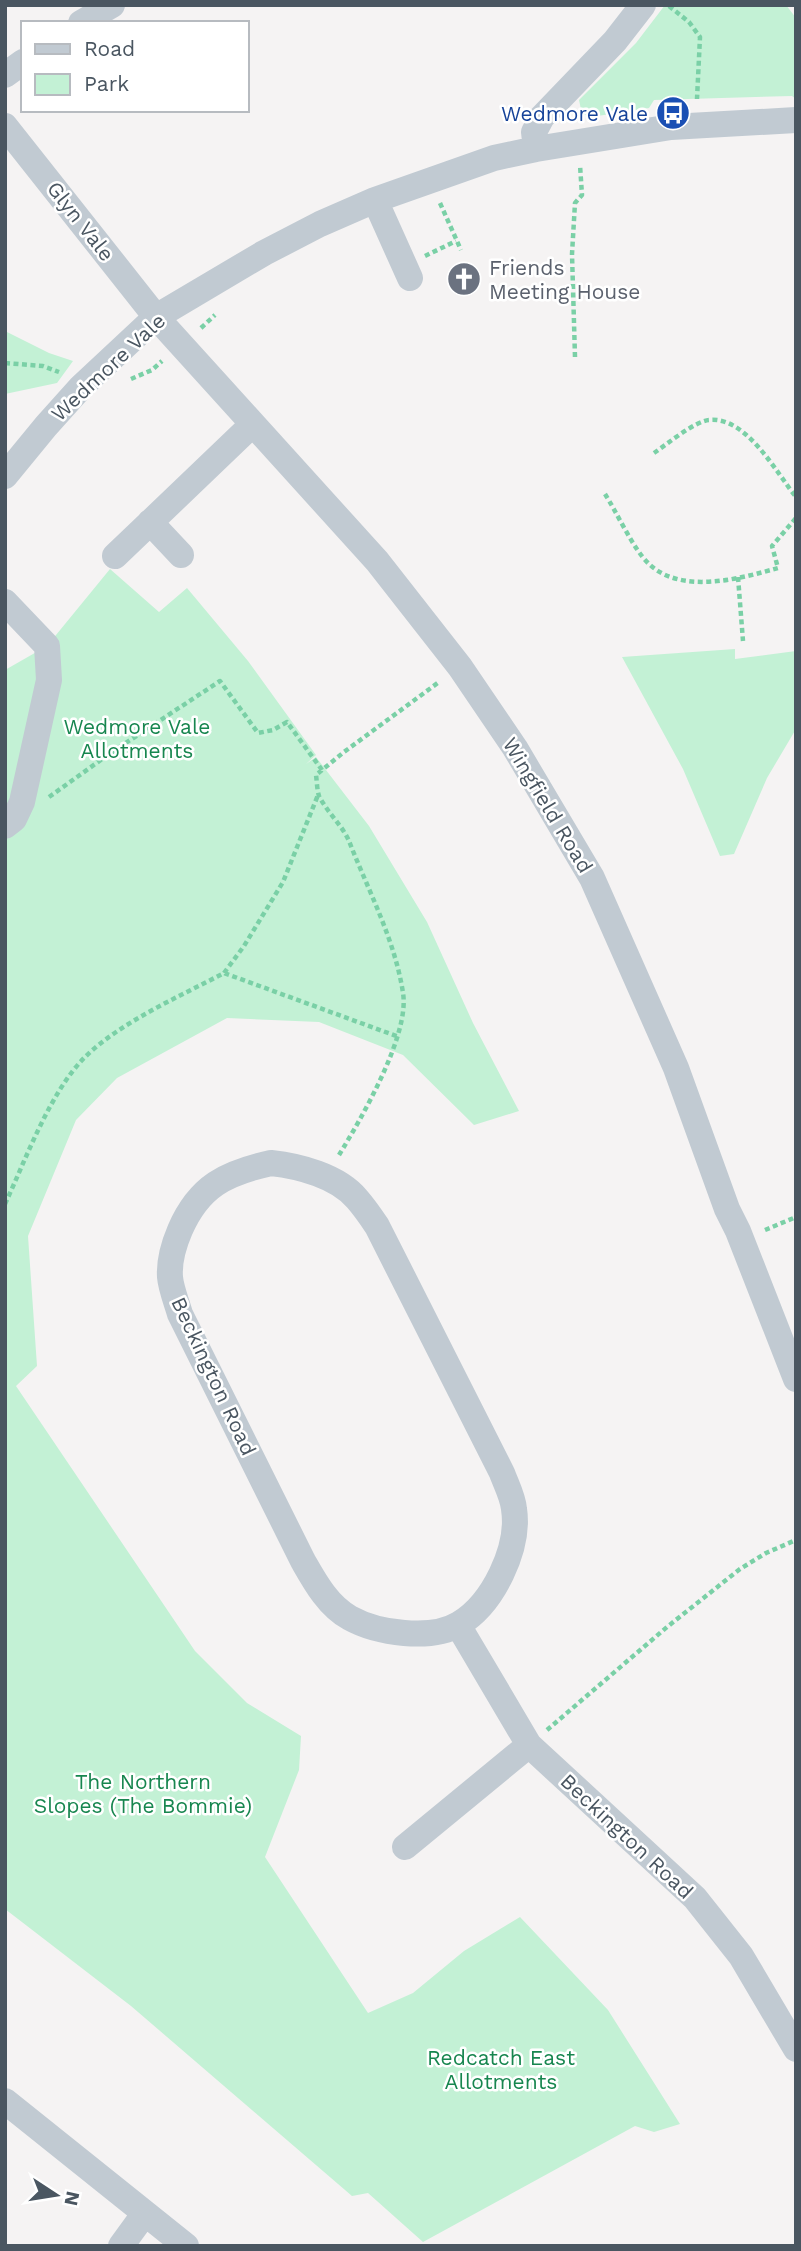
<svg xmlns="http://www.w3.org/2000/svg" width="801" height="2251" viewBox="0 0 801 2251" font-family="'Work Sans',sans-serif">
  <style>
    .green { fill: #c3f1d5 }
    .lines { fill: none; stroke-linecap: round; stroke-linejoin: round }
    .path { stroke: #7ad0a6; stroke-width: 4.5; stroke-dasharray: 5 3.5; stroke-linecap: butt }
    .minor { stroke: #c1cad2; stroke-width: 26 }
    .labels { text-anchor: middle; dominant-baseline: central; stroke-width: 5; stroke-linejoin: round; paint-order: stroke }
    .transit-label { font-size: 21px; fill: #164399; stroke: #fff; text-anchor: end }
    .street-label { font-size: 21px; fill: #4a5661; stroke: #fff }
    .worship-label { font-size: 21px; fill: #5b616d; stroke: #fff; text-anchor: start }
    .park-label { font-size: 21px; fill: #17864f; stroke: #fff }
  </style>
  <rect width="100%" height="100%" fill="#f5f3f3"/>
  <path class="green" d="M 665,5 L 786,5 L 796,18 L 796,99 L 792,96 L 654,100 L 649,108 L 591,117 L 582,114 L 579,100 L 636,43 Z
    M 5,331 L 49,353 L 73,361 L 57,383 L 5,394 Z
    M 110,569 L 159,612 L 187,588 L 248,661 L 316,755 L 306,764 L 316,757 L 369,826 L 427,922 L 473,1023 L 519,1111 L 474,1125 L 403,1055 L 319,1022 L 227,1018 L 117,1078 L 76,1120 L 28,1236 L 37,1366 L 16,1386 L 195,1651 L 247,1703 L 301,1736 L 299,1770 L 265,1857 L 368,2013 L 413,1993 L 464,1951 L 520,1917 L 608,2010 L 680,2124 L 654,2132 L 635,2126 L 423,2242 L 368,2193 L 352,2196 L 131,2006 L 5,1909 L 5,670 L 47,646 Z
    M 735,649 L 735,659 L 796,651 L 796,729 L 767,778 L 734,854 L 720,856 L 683,769 L 622,657 Z"/>
  <g class="lines">
    <path class="path" d="M 669,6 L 689,22 L 700,37 L 697,99
      M 440,203 L 461,250
      M 425,256 L 456,241
      M 201,328 L 215,315
      M 575,357 L 572,254 L 575,203 L 582,195 L 580,165
      M 5,363 L 43,366 L 59,372
      M 131,379 L 152,370 L 162,361
      M 654,453 C 666,445 695,421 709,420 C 746,416 776,472 796,497
      M 605,494 C 616,511 634,550 648,563 C 680,595 739,579 778,568 L 772,546 L 796,518
      M 738,577 L 743,641
      M 49,797 L 112,752 L 220,681 L 258,733 L 273,730 L 287,722 L 322,770
      M 224,973 L 244,946 L 283,882 L 318,795
      M 339,1155 C 361,1119 410,1035 403,993 C 395,940 368,890 349,841 C 342,825 327,812 319,796 C 317,790 317,782 316,775 L 344,752 L 439,682
      M 5,1204 C 26,1159 50,1092 85,1057 C 122,1021 179,997 224,973 L 399,1037
      M 765,1230 L 796,1217
      M 547,1730 L 667,1627 L 740,1569 L 766,1553 L 796,1540"/>
    <path class="minor" d="M 81,23 L 112,5
      M 5,75 L 23,62
      M 5,126 L 156,317 L 377,561 L 460,667 L 515,748 L 592,878 L 676,1068 L 727,1209 L 738,1231 L 796,1379
      M 536,149 L 534,132 L 542,117 L 615,41 L 643,5
      M 375,200 L 410,278
      M 5,476 L 46,426 L 81,387 L 156,317 L 264,253 L 320,224 L 375,200 L 494,158 L 536,149 L 671,127 L 796,120
      M 150,522 L 181,555
      M 115,556 L 253,424
      M 5,602 L 47,646 L 49,680 L 22,802 L 14,819 L 5,826
      M 271,1163 C 299,1166 338,1176 357,1199 C 364,1207 371,1217 377,1226 L 502,1473 C 506,1484 513,1497 514,1509 C 520,1548 493,1604 459,1624 C 431,1641 377,1633 350,1618 C 328,1606 315,1582 303,1561 L 180,1314 C 177,1303 171,1289 170,1277 C 169,1262 174,1244 180,1230 C 199,1186 226,1173 271,1163 Z
      M 458,1625 L 529,1745 L 695,1898 L 741,1956 L 796,2049
      M 405,1847 L 529,1745
      M 5,2101 L 186,2246
      M 121,2246 L 145,2213"/>
  </g>
  <defs>
    <g id="bus-disc" transform="scale(1.75)"><circle r="9.5" fill="#1a4fb4" stroke="#fff"/><path d="M-5-6H5V4H4V6H2V4H-2V6H-4V4H-5ZM-3.5-4V0h7V-4ZM-3.5 1.2v1.5H-2V1.2ZM2 1.2v1.5H3.5V1.2Z" fill="#fff"/></g>
    <g id="church-disc" transform="scale(1.75)"><circle r="9.5" fill="#6b7280" stroke="#fff"/><path d="M-1.2-6h2.4v3.5h3.3v2.4h-3.3V6h-2.4V-.1h-3.3v-2.4h3.3Z" fill="#fff"/></g>
  </defs>
  <g fill-rule="evenodd">
    <use href="#bus-disc" x="673" y="113"/>
    <use href="#church-disc" x="464" y="279"/>
  </g>
  <g class="labels">
    <g class="transit-label">
      <text x="648" y="113">Wedmore Vale</text>
    </g>
    <g class="street-label">
      <text transform="translate(81 221) rotate(52)">Glyn Vale</text>
      <text transform="translate(108 367) rotate(-43)">Wedmore Vale</text>
      <text transform="translate(548 805) rotate(59)">Wingfield Road</text>
      <text transform="translate(214 1376) rotate(65)">Beckington Road</text>
      <text transform="translate(627 1836) rotate(43)">Beckington Road</text>
    </g>
    <g class="worship-label">
      <text x="489" y="267">Friends<tspan x="489" dy="24">Meeting House</tspan></text>
    </g>
    <g class="park-label">
      <text x="137" y="726">Wedmore Vale<tspan x="137" dy="24">Allotments</tspan></text>
      <text x="143" y="1781">The Northern<tspan x="143" dy="24">Slopes (The Bommie)</tspan></text>
      <text x="501" y="2057">Redcatch East<tspan x="501" dy="24">Allotments</tspan></text>
    </g>
  </g>
  <rect width="801" height="2251" fill="none" stroke="#4a5661" stroke-width="14"/>
  <rect x="21" y="21" width="228" height="91" fill="#ffffff" stroke="#b7bbc0" stroke-width="2"/>
  <rect x="35" y="44" width="35" height="10" fill="#c1cad2" stroke="#b7bbc0" stroke-width="2"/>
  <text x="84" y="56" font-size="21" fill="#4a5661">Road</text>
  <rect x="35" y="74" width="35" height="21" fill="#c3f1d5" stroke="#b7bbc0" stroke-width="2"/>
  <text x="84" y="91" font-size="21" fill="#4a5661">Park</text>
  <g transform="translate(56 2195) rotate(102)" stroke="#ffffff" stroke-width="5" paint-order="stroke">
  <path d="M0-5L12 26L0 18L-12 26Z" fill="#4a5661"/>
  <text y="-10" font-size="19" font-weight="bold" text-anchor="middle" fill="#4a5661">N</text>
  </g>
</svg>
